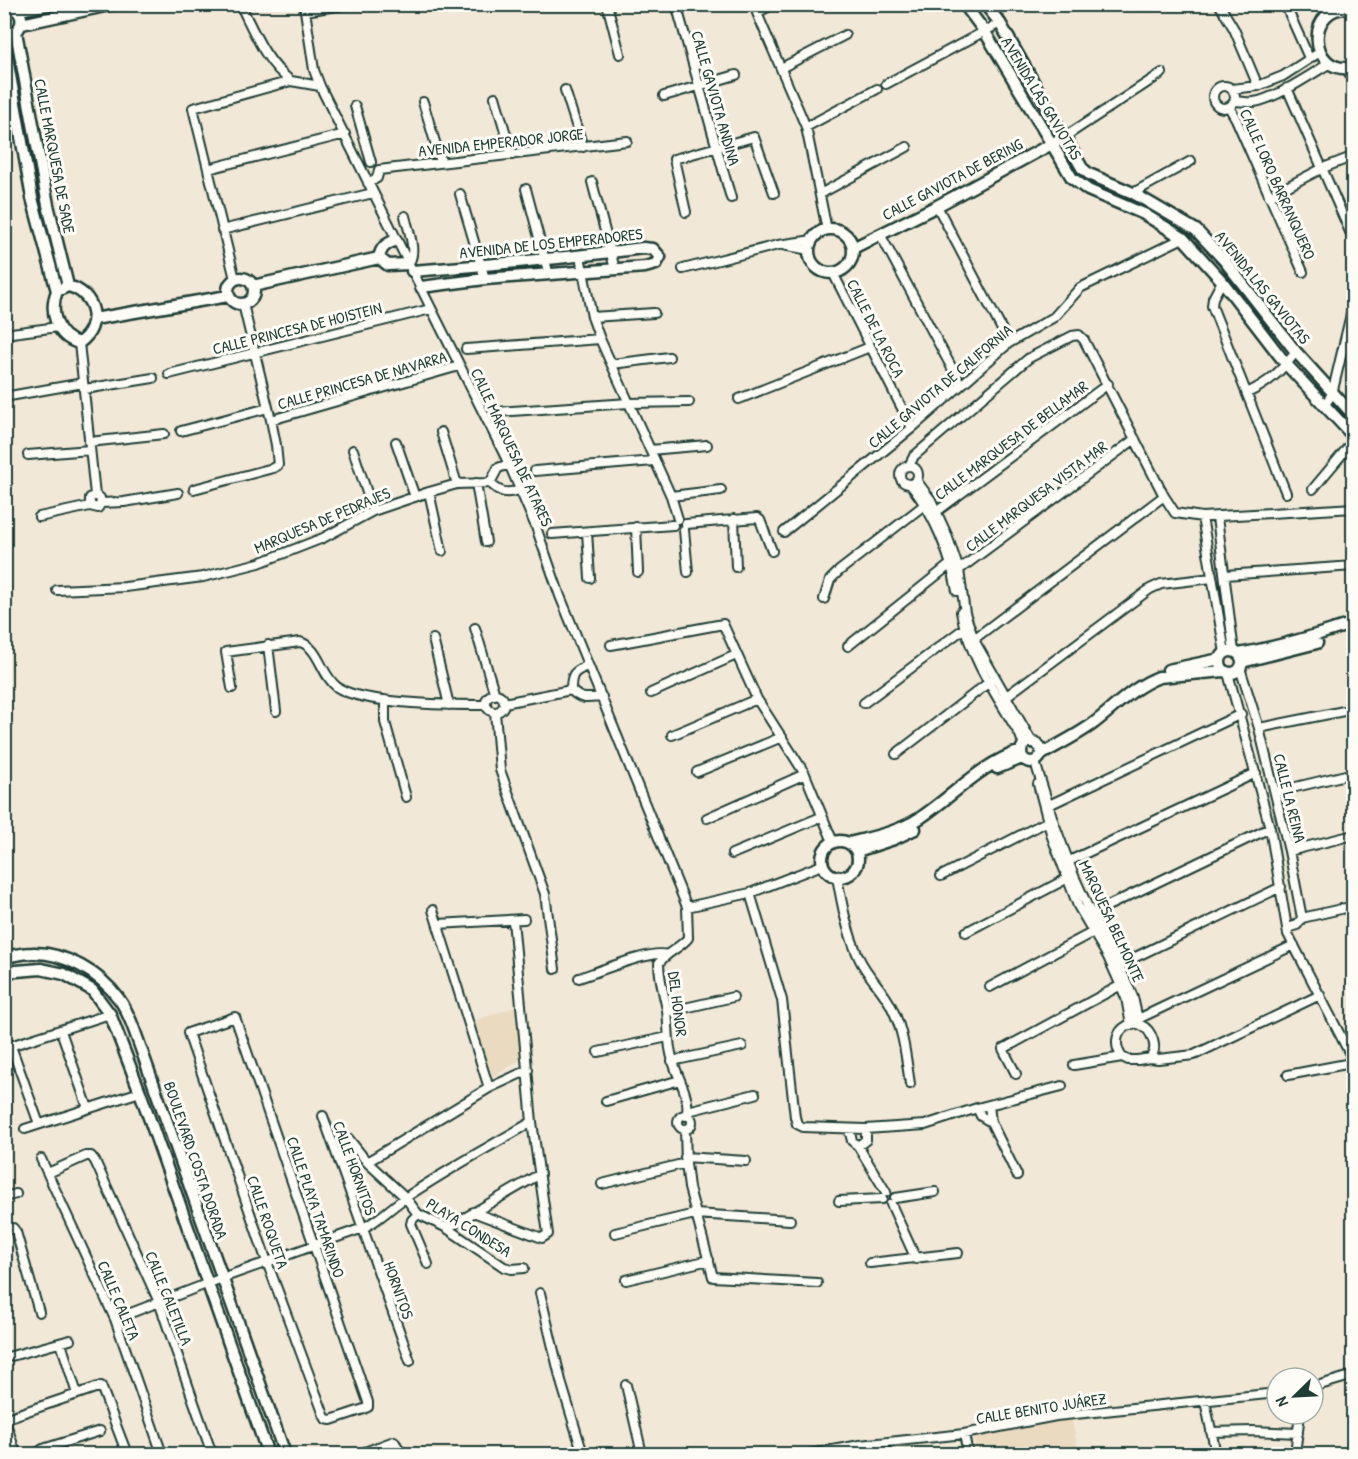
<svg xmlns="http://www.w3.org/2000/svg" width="1358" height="1459" viewBox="0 0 1358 1459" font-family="'Patrick Hand',sans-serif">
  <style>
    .built { fill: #eadac0 }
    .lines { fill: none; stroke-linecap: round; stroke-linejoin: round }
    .street-casing { stroke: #1f3d34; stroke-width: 12 }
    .secondary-casing { stroke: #1f3d34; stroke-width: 15 }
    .street { stroke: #fdfcf7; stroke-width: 8 }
    .secondary { stroke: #fdfcf7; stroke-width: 10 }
    .labels { text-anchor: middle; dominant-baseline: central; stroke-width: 6; stroke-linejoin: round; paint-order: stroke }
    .street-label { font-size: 16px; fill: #1f3d34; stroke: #fdfcf7 }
  </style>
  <rect width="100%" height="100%" fill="#f2e8d7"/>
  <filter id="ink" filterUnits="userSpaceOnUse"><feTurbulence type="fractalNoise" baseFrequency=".0167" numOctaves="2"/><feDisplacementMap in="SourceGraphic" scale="12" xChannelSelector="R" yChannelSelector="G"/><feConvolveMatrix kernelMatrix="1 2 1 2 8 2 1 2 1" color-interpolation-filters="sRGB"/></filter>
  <g filter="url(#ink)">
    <path class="built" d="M 518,1006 L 522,1059 L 492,1077 L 474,1021 Z
      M 1071,1416 L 1079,1454 L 977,1454 L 973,1434 Z"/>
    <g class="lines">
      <g class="street-casing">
        <path id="street" d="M 240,4 C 254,32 266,63 291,81
          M 304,4 L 314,70 L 320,86 L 509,464 L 536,527 L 560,596 L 687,907 L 688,938 C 680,948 667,952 659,963 C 659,979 664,994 667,1010 C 669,1027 667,1044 673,1061 C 677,1077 692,1099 686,1116
          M 607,4 L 620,54
          M 676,4 L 731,198
          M 773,4 L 757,13 L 806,127 L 827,230
          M 1219,4 L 1234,29 L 1258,86
          M 1285,4 L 1309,58
          M 677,8 L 698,4
          M 305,11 L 349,4
          M 781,68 L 845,35
          M 886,84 L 1000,23
          M1213 97a11 11 0 1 1 22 0a11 11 0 1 1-22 0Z
          M 1287,88 L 1354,241
          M 1232,89 L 1258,86 L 1283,76 L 1320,52
          M 565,90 L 583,147
          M 664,96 L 736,75
          M 495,97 L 512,155
          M 1235,101 C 1241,101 1248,103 1254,102 C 1275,99 1310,75 1330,63
          M 423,102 L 441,162
          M 355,106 L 371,162
          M 1229,107 L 1236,119 L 1303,272
          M 806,127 L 877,89
          M 1066,136 L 1162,73
          M 208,169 L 345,134
          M 379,170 L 627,141
          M 592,182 L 615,269
          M 368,183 L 377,178 L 379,170
          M 526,189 L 549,275
          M 1133,193 L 1191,161
          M 460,194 L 485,279
          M 820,194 L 907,147
          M 1269,196 L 1323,168 L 1354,156
          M 937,206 L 1009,343
          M 686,212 L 674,159 L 754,137 L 774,193
          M 405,216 C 408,229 418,253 408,264
          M 222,230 L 373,193
          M 880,234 L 961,385
          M 783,245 L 809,250
          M 580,256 L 592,317 L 600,339 L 671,496 L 678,519
          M 683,269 L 778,245 L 813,240
          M 833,273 L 912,428
          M 235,279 L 193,108 L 291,81 L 320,86
          M 1222,281 L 1213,298 L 1212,306 L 1286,493
          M 592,317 L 654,313
          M 4,334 L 58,327
          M 79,343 L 95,495
          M 466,349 L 600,339
          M 612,364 L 669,357
          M 169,374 L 431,309
          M 85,389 L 153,378
          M 1247,393 C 1269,383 1281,371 1296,352
          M 4,397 L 83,383
          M 739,399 L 870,347
          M 1324,406 L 1332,394 L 1352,310
          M 496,412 L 629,403 L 689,402
          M 271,420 L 459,366
          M 181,431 L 268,408
          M 441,432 L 457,484
          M 89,442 L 164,434
          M 396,442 L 415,497
          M 353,450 L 373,511
          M 650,450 L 707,445
          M 28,455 L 90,450
          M 909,466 L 914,456 L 1029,358 L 1072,336 L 1079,335 L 1084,340 L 1164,496 L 1175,513 L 1202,517 L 1354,508
          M900 475a9 9 0 1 1 18 0a9 9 0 1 1-18 0Z
          M 535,471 L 654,461
          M 916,480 L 931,500 L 947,535 L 959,570 L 965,613 L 974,640 L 1032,742
          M 476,483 L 486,542
          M 490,483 C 500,493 506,494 520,490
          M 490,483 L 498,468 L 509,464
          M 910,484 C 934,514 950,553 957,591
          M 194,489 L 273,468 L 278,465 L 276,445 L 271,420 L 243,304
          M 1313,489 L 1354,440
          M 429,492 L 442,551
          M 671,496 L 721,490
          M 101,503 L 124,502 L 178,493
          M 932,515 L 1108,384
          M 39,517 L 90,506 L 98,508 L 101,503 L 100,498 L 95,495 L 90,498 L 90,506
          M 1202,517 L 1225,653
          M 1217,517 L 1234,652
          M 734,519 L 736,567
          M 686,524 L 757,518 L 760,520 L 772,551
          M 636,527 L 638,572
          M 684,530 L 688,572
          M 587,532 L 590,578
          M 784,532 L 912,428 L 1009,343 L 1054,317 L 1080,288 L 1183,238
          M 552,534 L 673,525
          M 956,572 L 1135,439
          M 1225,575 L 1354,566
          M 57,590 L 125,587 L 203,577 L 259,563 L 323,538 L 373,511 L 429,492 L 457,484 L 490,483
          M 824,599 L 830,580 L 839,571 L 928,502
          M 961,612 C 969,657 997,696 1020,735 L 1024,746
          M 475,628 L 495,695
          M 433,639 L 449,705
          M 970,642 L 1164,496
          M 268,645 L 276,711
          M 611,645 L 723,624 L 757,699 L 805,774 L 833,842
          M 848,646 L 952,563
          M 588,665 C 574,672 571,673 571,690 C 582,701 587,698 602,697
          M 1240,668 L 1259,728 L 1289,851 L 1302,918 L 1297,925 L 1288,928
          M 1228,673 L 1270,828 L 1288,934 L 1353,1060 L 1346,1064 L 1288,1075
          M 232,688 L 226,652 L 300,642 C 319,647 321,675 337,687 C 363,705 452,705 486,705
          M 651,693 L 736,655
          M486 703a9 9 0 1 1 18 0a9 9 0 1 1-18 0Z
          M 1004,698 L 1150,589 L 1161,584 L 1212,578
          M 385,700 L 385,722 L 406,797
          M 504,703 L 571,690
          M 864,703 L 966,627
          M 495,712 L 500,770 L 545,894 L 555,969
          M 1259,728 L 1354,709
          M 672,735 L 757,699
          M 896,754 L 992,680
          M 1035,762 L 1054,823 L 1074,876 L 1091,914 L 1119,965 L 1133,997 L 1139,1024
          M 697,772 L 782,737
          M 1038,784 L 1052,837 L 1078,906 L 1108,957 L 1121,986 L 1126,998 L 1131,1025
          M 1275,792 L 1354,773
          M 1049,805 L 1241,714
          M 707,818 L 805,774
          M 1289,851 L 1354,835
          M 732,854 L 821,817
          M 1065,863 L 1256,773
          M 941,876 L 1052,819
          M 837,877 C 842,905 847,932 859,958 C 867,976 884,990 892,1008 C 904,1032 906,1058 910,1084
          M 750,893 L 782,1000 L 795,1117 L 797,1124 L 803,1127 L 866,1129 L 925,1125 L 977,1108 L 1062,1086
          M 687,907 L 750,893 L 822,865
          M 433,910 L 489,1088
          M 1091,914 L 1270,828
          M 1302,918 L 1354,906
          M 438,924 L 524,919
          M 966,932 L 1070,877
          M 1119,965 L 1281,887
          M 579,978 C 595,973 652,949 666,955
          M 990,987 L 1095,931
          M 667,1012 L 733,997
          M 235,1017 L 368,1402 L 368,1407 L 364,1409 L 331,1420 L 326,1419 L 324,1415 L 267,1262 L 188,1033 Z
          M 1138,1019 L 1294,945
          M 61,1031 L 88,1108
          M 11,1046 L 39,1124
          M 4,1048 L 110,1014
          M 598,1052 L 668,1037
          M 1122,1057 C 1103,1029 1143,1008 1153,1040 C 1155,1047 1155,1052 1150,1058
          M 672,1061 L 742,1046
          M 1074,1065 L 1122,1057 L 1128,1060 L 1138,1060 L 1150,1058 L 1158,1059 L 1194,1055 L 1320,995
          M 1016,1074 L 1003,1049 L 1123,984
          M 606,1101 L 680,1080
          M 989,1105 L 991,1122 L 1017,1175
          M 977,1108 L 981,1116 L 991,1122
          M 688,1111 L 755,1094
          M678 1122a7 7 0 1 1 14 0a7 7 0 1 1-14 0Z
          M 323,1116 L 410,1361
          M 25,1129 L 140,1092
          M 685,1129 L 686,1163 L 689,1188 L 713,1277 L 817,1283
          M 849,1129 L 852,1141 L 858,1146 L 886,1192
          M 348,1138 L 367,1162 L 405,1197 L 418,1214 L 445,1227 L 504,1267 L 512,1269 L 524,1268
          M 858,1146 L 866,1140 L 866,1129
          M 685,1157 L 746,1161
          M 41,1159 L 115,1319 L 162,1454
          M 367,1162 L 489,1088 L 528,1070
          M 48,1173 L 86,1156 L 91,1156 L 95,1161 L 159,1302 L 212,1454
          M 602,1184 L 686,1163
          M 4,1197 L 16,1194
          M 895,1198 L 935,1192
          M 839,1201 L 882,1199
          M 891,1204 L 916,1259
          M 473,1212 L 542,1238 L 548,1234 L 532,1122 L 513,920
          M 418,1214 L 412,1220 L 411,1224 L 428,1264
          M 445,1227 L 449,1227 L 540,1174
          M 4,1229 L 13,1228 L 16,1232 L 39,1312
          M 615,1233 L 695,1214 L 790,1220
          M 870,1263 L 958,1253
          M 626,1280 L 709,1260
          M 540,1293 L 562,1385 L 583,1454
          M 115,1319 L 222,1278 L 363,1228 C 380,1220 392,1206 408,1196 C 448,1169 490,1146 532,1122
          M 61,1343 L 77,1394
          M 4,1358 L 70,1340
          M 626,1385 L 642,1454
          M 1313,1387 L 1354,1375
          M 1205,1401 L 1216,1454
          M 4,1417 L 16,1454
          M 4,1419 L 101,1386 L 127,1454
          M 1211,1432 L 1253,1431 L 1298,1433
          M 964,1434 L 968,1454
          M 36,1454 L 43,1449 L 100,1431
          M 359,1454 L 394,1441 L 402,1454
          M 810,1454 L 860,1445 L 964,1434 L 1056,1416 L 1277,1393
          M 1295,1454 L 1300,1414"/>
      </g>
      <g class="secondary-casing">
        <path id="secondary" d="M 964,4 L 985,32 L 1072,178 L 1088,190 L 1144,214 L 1183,238 L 1222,281 L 1286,364 L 1354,437
          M 985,4 L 1000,23 L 1082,168 L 1089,174 L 1133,193 L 1196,230 L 1224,260 L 1296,352 L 1354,416
          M 4,8 C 20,6 27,20 16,32 L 4,32
          M 1354,9 C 1304,0 1307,78 1354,67
          M 18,10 L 52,4
          M 22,24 L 114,4
          M 16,32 L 48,205 L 68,286
          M 4,42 L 32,198 L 57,291
          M 1348,68 L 1354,81
          M809 251a22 22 0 1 1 44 0a22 22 0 1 1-44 0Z
          M 853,248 L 937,206 L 1057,141
          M 379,258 L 388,265 L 408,264
          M 379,258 C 381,247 386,244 396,240
          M 412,271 C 489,265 566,258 643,248 L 653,249 L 660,257 L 656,264 L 645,267 L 485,279 L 421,287
          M228 291a13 13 0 1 1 26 0a13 13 0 1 1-26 0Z
          M 68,286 C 96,293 103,326 79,343 C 56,337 49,311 57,291 Z
          M 253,286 L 379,258
          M 94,319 L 228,296
          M1220 662a11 11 0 1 1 22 0a11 11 0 1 1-22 0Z
          M 1239,654 C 1278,647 1315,636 1354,623
          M 1242,662 L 1317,643
          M 1168,670 L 1220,659
          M1021 752a10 10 0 1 1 20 0a10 10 0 1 1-20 0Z
          M 1042,754 C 1059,744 1078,735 1094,723 C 1116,706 1133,687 1159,677 L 1224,671
          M 997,768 L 1022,758
          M822 859a18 18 0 1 1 36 0a18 18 0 1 1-36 0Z
          M 849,843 C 873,837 899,832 920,818 C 953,796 982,763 1021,751
          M 857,851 L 894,839 L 915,829
          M 4,957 C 13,956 23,953 32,953 C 65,952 100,973 119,999 C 126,1008 131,1021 135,1032 L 285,1454
          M 4,972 L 41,969 L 64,974 L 92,990 L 110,1014 L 140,1092 L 268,1454"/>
      </g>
      <use href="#street" class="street"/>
      <use href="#secondary" class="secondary"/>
    </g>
  </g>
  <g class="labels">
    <g class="street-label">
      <text transform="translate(716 98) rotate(74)">CALLE GAVIOTA ANDINA</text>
      <text transform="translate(1042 98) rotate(59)">AVENIDA LAS GAVIOTAS</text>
      <text transform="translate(501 142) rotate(-6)">AVENIDA EMPERADOR JORGE</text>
      <text transform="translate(55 156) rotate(79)">CALLE MARQUESA DE SADE</text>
      <text transform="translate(952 179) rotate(-28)">CALLE GAVIOTA DE BERING</text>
      <text transform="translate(1278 184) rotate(66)">CALLE LORO BARRANQUERO</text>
      <text transform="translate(551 243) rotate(-6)">AVENIDA DE LOS EMPERADORES</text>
      <text transform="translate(1263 287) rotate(51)">AVENIDA LAS GAVIOTAS</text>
      <text transform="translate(297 328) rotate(-14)">CALLE PRINCESA DE HOISTEIN</text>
      <text transform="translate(876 328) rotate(63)">CALLE DE LA ROCA</text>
      <text transform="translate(362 380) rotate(-16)">CALLE PRINCESA DE NAVARRA</text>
      <text transform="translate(940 386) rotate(-40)">CALLE GAVIOTA DE CALIFORNIA</text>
      <text transform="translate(1011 440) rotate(-37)">CALLE MARQUESA DE BELLAMAR</text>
      <text transform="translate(512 447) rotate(65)">CALLE MARQUESA DE ATARES</text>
      <text transform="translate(1036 496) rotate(-37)">CALLE MARQUESA VISTA MAR</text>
      <text transform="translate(322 520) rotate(-23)">MARQUESA DE PEDRAJES</text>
      <text transform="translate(1290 798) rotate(76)">CALLE LA REINA</text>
      <text transform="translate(1112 921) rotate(65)">MARQUESA BELMONTE</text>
      <text transform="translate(678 1004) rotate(83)">DEL HONOR</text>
      <text transform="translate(196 1160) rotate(71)">BOULEVARD COSTA DORADA</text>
      <text transform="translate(355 1168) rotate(70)">CALLE HORNITOS</text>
      <text transform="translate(316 1207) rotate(71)">CALLE PLAYA TAMARINDO</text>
      <text transform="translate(268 1222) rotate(71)">CALLE ROQUETA</text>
      <text transform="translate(469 1227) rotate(32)">PLAYA CONDESA</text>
      <text transform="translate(399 1290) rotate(70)">HORNITOS</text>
      <text transform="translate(169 1298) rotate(68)">CALLE CALETILLA</text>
      <text transform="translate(119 1300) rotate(67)">CALLE CALETA</text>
      <text transform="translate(1041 1408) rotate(-9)">CALLE BENITO JUÁREZ</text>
    </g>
  </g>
  <rect width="1358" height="1459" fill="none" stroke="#fdfcf7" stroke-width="24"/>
  <rect x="12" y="12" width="1334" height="1435" fill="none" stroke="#1f3d34" stroke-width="2" filter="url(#ink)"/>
  <g transform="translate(1295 1396) rotate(246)"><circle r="28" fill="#fdfcf7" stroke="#a4b0a9" stroke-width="1.5"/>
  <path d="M0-4.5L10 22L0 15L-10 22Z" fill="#1f3d34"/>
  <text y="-9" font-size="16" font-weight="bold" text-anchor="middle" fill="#1f3d34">N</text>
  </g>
</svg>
